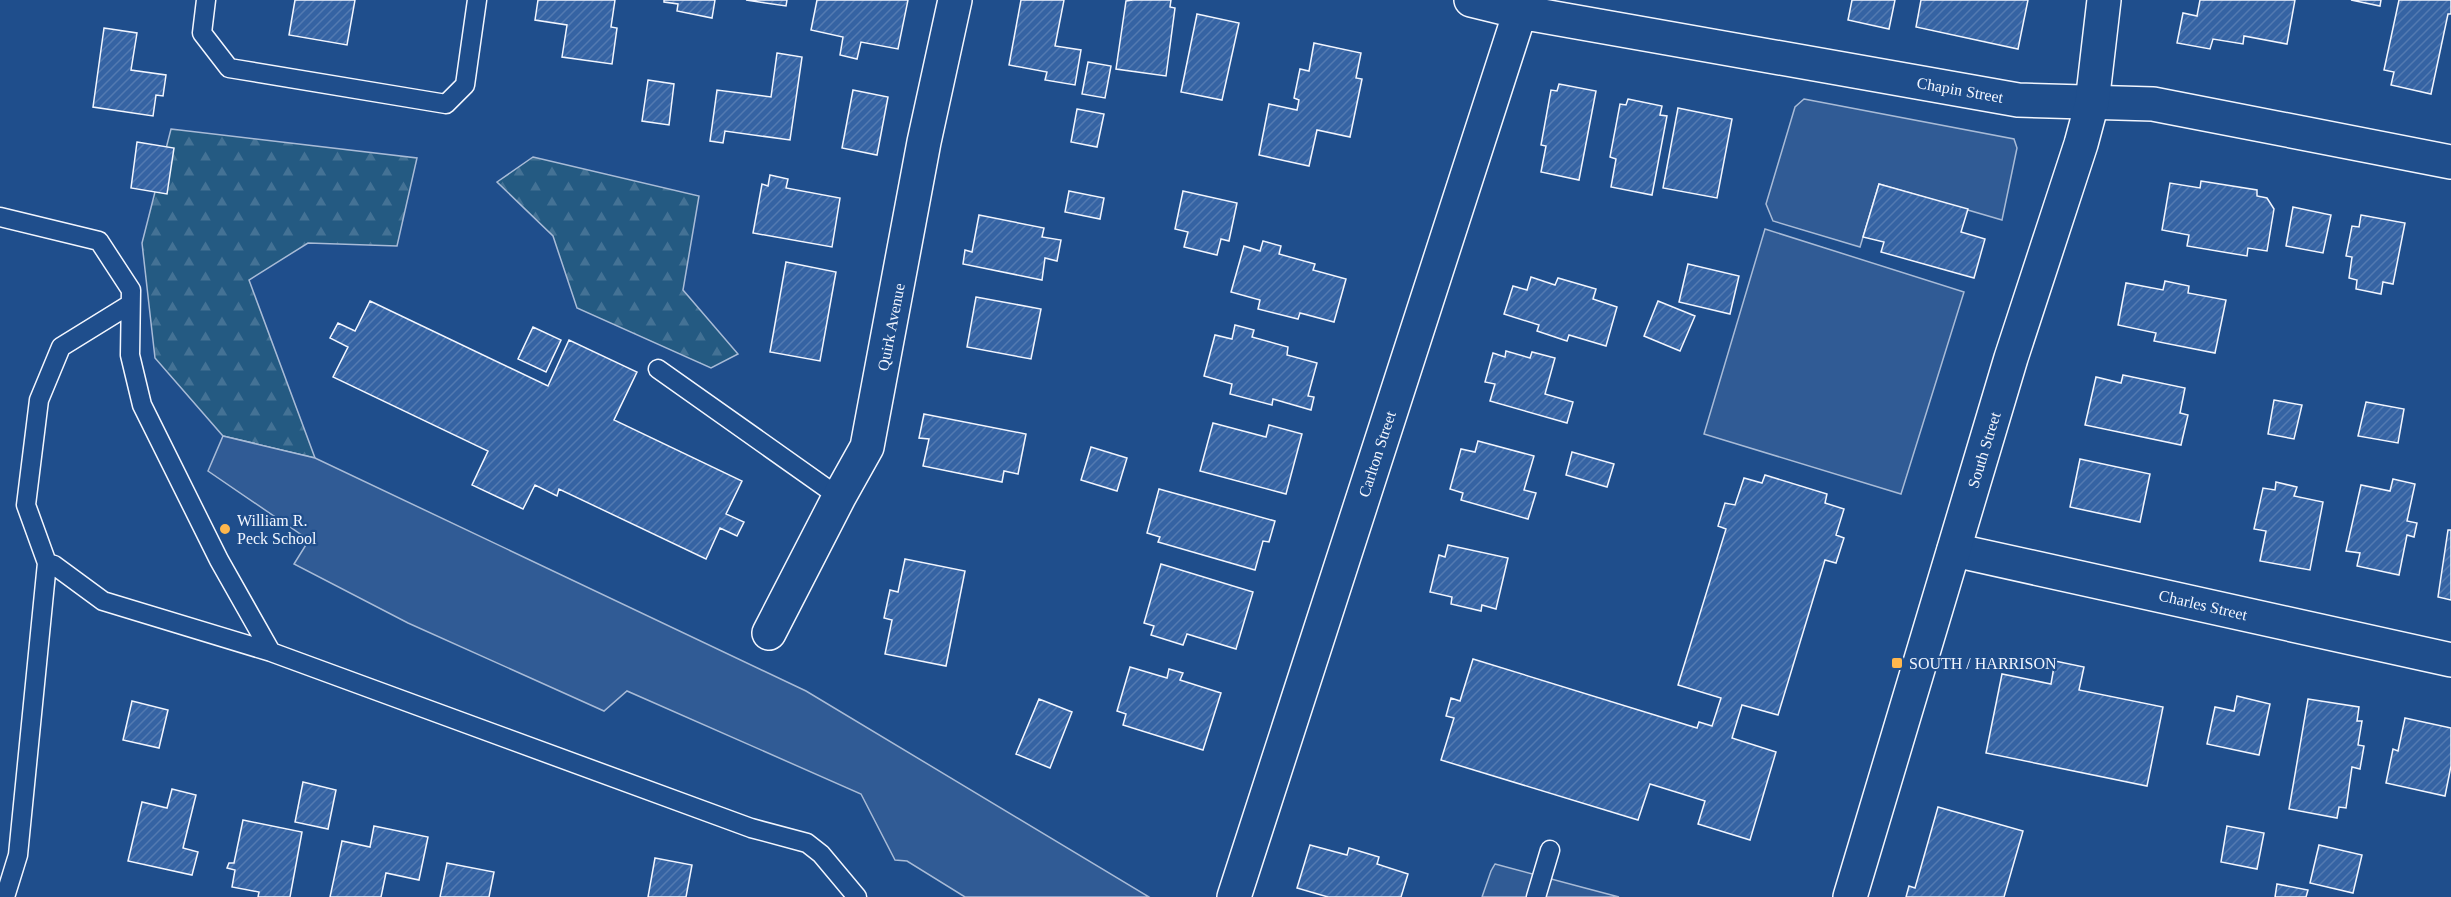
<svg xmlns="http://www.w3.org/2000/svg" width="2451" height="897" viewBox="0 0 2451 897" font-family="Georgia,serif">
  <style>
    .forest { fill: url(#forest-firs); stroke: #a8bbd7; stroke-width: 1.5 }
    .parking { fill: #305b95; stroke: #a8bbd7; stroke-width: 1.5 }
    .building { fill: url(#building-hatch); stroke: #f2f6ff; stroke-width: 1.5 }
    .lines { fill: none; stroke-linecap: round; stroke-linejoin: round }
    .service-casing { stroke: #f2f6ff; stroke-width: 21 }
    .minor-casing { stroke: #f2f6ff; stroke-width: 36 }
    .secondary-casing { stroke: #f2f6ff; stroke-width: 36 }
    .service { stroke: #1f4e8c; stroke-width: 18 }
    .minor { stroke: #1f4e8c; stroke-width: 33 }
    .secondary { stroke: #1f4e8c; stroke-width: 33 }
    .poi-dot { fill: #ffb74d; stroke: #1f4e8c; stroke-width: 2 }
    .labels { text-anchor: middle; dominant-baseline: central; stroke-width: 4.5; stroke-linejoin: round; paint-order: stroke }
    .street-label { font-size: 16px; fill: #f2f6ff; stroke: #1f4e8c }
    .poi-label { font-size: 16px; fill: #f2f6ff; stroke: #1f4e8c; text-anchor: start }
  </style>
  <defs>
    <pattern id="forest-firs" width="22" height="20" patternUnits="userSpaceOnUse" patternTransform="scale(1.5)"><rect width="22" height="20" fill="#245a82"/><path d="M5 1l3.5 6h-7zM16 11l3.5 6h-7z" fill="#447295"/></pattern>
    <pattern id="building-hatch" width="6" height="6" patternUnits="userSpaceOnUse" patternTransform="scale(1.5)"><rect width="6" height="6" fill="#3563a3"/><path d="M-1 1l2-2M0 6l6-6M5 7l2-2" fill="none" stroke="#537ab1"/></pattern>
  </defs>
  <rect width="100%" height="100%" fill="#1f4e8c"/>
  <path class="forest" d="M 171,129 L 417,158 L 397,246 L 308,243 L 249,280 L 315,458 L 223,436 L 155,358 L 142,243 Z
    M 533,157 L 699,196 L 683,290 L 738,354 L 711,368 L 577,308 L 553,236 L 497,182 Z"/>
  <path class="parking" d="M 1804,99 L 2014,139 L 2017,148 L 2002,220 L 1879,184 L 1860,247 L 1773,221 L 1766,204 L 1795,107 Z
    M 1765,229 L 1964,292 L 1901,494 L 1704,434 Z
    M 223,436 L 315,458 L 806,691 L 1149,897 L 965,897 L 907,861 L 895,860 L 861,794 L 627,691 L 604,711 L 408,623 L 294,564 L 309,540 L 208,471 Z
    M 1495,864 L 1585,888 L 1619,897 L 1482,897 L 1491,871 Z"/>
  <path class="building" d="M 295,0 L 355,0 L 347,45 L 289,35 Z
    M 538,0 L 615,0 L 611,27 L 617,28 L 612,64 L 562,57 L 567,25 L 535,20 Z
    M 664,0 L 715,0 L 712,18 L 677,11 L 678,4 L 664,2 Z
    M 746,0 L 787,0 L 786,6 Z
    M 817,0 L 908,0 L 898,49 L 861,42 L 857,59 L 840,55 L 843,37 L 811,30 Z
    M 1021,0 L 1064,0 L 1055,46 L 1081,50 L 1075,85 L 1045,80 L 1047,72 L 1009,65 Z
    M 1133,0 L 1171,0 L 1170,7 L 1175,8 L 1166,76 L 1116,69 L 1126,1 Z
    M 1852,0 L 1895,0 L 1889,29 L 1848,20 Z
    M 1921,0 L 2028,0 L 2018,49 L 1916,27 Z
    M 2200,0 L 2295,0 L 2287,44 L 2244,36 L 2243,44 L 2213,39 L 2210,49 L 2177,43 L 2183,13 L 2197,16 Z
    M 2351,0 L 2381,0 L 2380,6 Z
    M 2399,0 L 2451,0 L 2451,14 L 2448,14 L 2431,94 L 2391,85 L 2394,72 L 2384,70 Z
    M 1197,14 L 1239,23 L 1222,100 L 1181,92 Z
    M 104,28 L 137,33 L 131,70 L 166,75 L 163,96 L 156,95 L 153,116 L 93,107 Z
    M 1314,43 L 1361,53 L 1356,78 L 1362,79 L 1350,137 L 1317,130 L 1309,166 L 1259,155 L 1269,104 L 1297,110 L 1299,100 L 1294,98 L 1300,69 L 1309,71 Z
    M 777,53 L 802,57 L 790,140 L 725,131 L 723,143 L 710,141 L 717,90 L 771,97 Z
    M 1088,62 L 1111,66 L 1105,98 L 1082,94 Z
    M 648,80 L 674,84 L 669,125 L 642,121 Z
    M 1559,84 L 1596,91 L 1579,180 L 1541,172 L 1546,146 L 1541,145 L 1551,90 L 1557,91 Z
    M 853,90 L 888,97 L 877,155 L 842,148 Z
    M 1628,99 L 1662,106 L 1660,115 L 1667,116 L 1652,195 L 1611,187 L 1616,159 L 1610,157 L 1620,104 L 1626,105 Z
    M 1678,108 L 1732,119 L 1717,198 L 1663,188 Z
    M 1077,109 L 1104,114 L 1097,147 L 1071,142 Z
    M 137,142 L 174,148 L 167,194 L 131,188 Z
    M 770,175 L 788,179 L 786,188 L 840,198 L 832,247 L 753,233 L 762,184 L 768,186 Z
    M 2201,181 L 2257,190 L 2257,196 L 2267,198 L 2274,209 L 2267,251 L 2248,248 L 2247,256 L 2187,246 L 2189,235 L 2162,230 L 2170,183 L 2200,188 Z
    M 1879,184 L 1968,209 L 1961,232 L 1985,239 L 1974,278 L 1881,252 L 1884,242 L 1863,237 Z
    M 1069,191 L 1104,198 L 1100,219 L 1065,212 Z
    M 1183,191 L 1237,203 L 1229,241 L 1221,239 L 1217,255 L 1184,247 L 1188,232 L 1175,229 Z
    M 2293,207 L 2331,215 L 2323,253 L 2286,246 Z
    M 979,215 L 1044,228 L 1042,237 L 1061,240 L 1057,261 L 1045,258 L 1042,280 L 963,264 L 965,250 L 972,252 Z
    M 2361,215 L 2405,223 L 2393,284 L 2383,282 L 2381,294 L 2356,289 L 2357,280 L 2349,278 L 2352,257 L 2346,256 L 2352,226 L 2359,227 Z
    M 1263,241 L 1281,246 L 1279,254 L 1315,264 L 1313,270 L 1346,279 L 1334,322 L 1300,313 L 1298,319 L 1258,309 L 1260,300 L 1231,292 L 1244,246 L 1260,251 Z
    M 786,262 L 836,272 L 820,361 L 770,352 Z
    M 1688,264 L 1739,276 L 1730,314 L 1679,302 Z
    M 1531,277 L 1555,285 L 1558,278 L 1596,289 L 1593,299 L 1617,307 L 1606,346 L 1569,335 L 1567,341 L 1537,331 L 1539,325 L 1504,314 L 1513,286 L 1527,290 Z
    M 2165,281 L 2189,286 L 2188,293 L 2226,300 L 2215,353 L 2154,341 L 2156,333 L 2118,325 L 2126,283 L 2163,290 Z
    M 976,297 L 1041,309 L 1031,359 L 967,347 Z
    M 370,301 L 548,386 L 569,340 L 637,372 L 614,420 L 742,481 L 726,514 L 744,522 L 737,536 L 720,528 L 706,559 L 559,489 L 557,496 L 535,485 L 523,509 L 472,485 L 488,451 L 333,377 L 348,347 L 330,338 L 338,323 L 355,331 Z
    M 1658,301 L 1695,316 L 1680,351 L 1644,336 Z
    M 1235,325 L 1254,330 L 1252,337 L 1288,347 L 1287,355 L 1317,363 L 1308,396 L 1314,397 L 1311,410 L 1273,399 L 1272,405 L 1230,394 L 1232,384 L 1204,376 L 1215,335 L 1232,339 Z
    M 533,327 L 561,340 L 546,372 L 518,359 Z
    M 1506,351 L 1530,358 L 1532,352 L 1555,358 L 1545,394 L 1573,402 L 1567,423 L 1490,401 L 1495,384 L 1485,382 L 1493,353 L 1505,357 Z
    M 2123,375 L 2185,388 L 2180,413 L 2188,415 L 2181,445 L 2085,425 L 2096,377 L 2121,383 Z
    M 2274,400 L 2302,405 L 2294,439 L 2268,434 Z
    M 2366,402 L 2404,409 L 2398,443 L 2358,436 Z
    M 924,414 L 1026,434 L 1018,474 L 1004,471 L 1002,482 L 923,466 L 929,439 L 919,438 Z
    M 1213,423 L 1266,437 L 1269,425 L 1302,434 L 1286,494 L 1200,471 Z
    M 1478,441 L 1534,456 L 1524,490 L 1536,493 L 1528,519 L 1461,500 L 1463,493 L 1450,489 L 1461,449 L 1475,452 Z
    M 1091,447 L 1127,458 L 1117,491 L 1081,480 Z
    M 1572,452 L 1614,464 L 1607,487 L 1566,475 Z
    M 2080,459 L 2150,474 L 2140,522 L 2070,507 Z
    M 1765,475 L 1827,494 L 1825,503 L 1844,509 L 1836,535 L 1844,538 L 1836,563 L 1825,560 L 1778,715 L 1742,705 L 1732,738 L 1776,752 L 1750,840 L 1698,824 L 1705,801 L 1650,784 L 1638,820 L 1441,760 L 1454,718 L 1446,716 L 1451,698 L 1460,701 L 1473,659 L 1697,728 L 1699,722 L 1712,726 L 1721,698 L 1678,685 L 1726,529 L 1718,526 L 1725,503 L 1735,505 L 1744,478 L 1762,483 Z
    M 2393,479 L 2415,484 L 2407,521 L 2417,523 L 2414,537 L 2407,535 L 2399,575 L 2357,566 L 2360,553 L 2346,551 L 2361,485 L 2390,491 Z
    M 2276,482 L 2297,487 L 2294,496 L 2323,502 L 2310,570 L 2260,561 L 2266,531 L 2254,529 L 2263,488 L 2275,490 Z
    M 1159,489 L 1275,521 L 1269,542 L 1263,541 L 1255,570 L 1158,542 L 1160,537 L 1147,533 Z
    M 2448,530 L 2451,530 L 2451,600 L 2438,597 Z
    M 1448,545 L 1508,558 L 1496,609 L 1482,605 L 1481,611 L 1451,604 L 1452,597 L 1430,592 L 1439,555 L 1445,557 Z
    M 905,559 L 965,571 L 946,666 L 885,654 L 892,620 L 884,618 L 890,590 L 898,592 Z
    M 1161,564 L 1253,592 L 1236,649 L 1187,634 L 1183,645 L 1151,635 L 1154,626 L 1144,623 Z
    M 2055,661 L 2084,667 L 2079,690 L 2163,707 L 2147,786 L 1986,753 L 2002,674 L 2051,684 Z
    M 1130,667 L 1167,678 L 1169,669 L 1183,673 L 1180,680 L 1221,693 L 1203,750 L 1123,725 L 1126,714 L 1117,711 Z
    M 2237,696 L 2270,704 L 2259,755 L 2207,744 L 2215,707 L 2234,711 Z
    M 1039,699 L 1072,712 L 1050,768 L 1016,754 Z
    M 2308,699 L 2359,707 L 2357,721 L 2362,721 L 2358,745 L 2364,746 L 2360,769 L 2352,767 L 2346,808 L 2339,807 L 2337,818 L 2289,809 Z
    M 132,701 L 168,710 L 159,748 L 123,740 Z
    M 2405,718 L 2451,728 L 2451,766 L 2445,796 L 2386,783 L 2393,749 L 2398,751 Z
    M 303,782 L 336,790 L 328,829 L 295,822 Z
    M 172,789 L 196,795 L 183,848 L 198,852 L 192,875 L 128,861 L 142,802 L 167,808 Z
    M 1938,807 L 2023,831 L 2004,897 L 1906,897 L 1909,886 L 1915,888 Z
    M 243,820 L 302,832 L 290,897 L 258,897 L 259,892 L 232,887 L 235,870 L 227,868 L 229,863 L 234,863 Z
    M 374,826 L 428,837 L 419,880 L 386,873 L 381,897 L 330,897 L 342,841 L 370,847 Z
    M 2227,826 L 2264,833 L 2257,869 L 2221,862 Z
    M 1310,845 L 1347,855 L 1349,848 L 1379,857 L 1377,864 L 1408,874 L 1401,897 L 1328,897 L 1297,888 Z
    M 2319,845 L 2362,855 L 2353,893 L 2310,883 Z
    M 655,858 L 692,865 L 686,897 L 648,897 Z
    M 447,863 L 494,872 L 489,897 L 440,897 Z
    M 2277,884 L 2308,890 L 2306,897 L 2275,897 Z"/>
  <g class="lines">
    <g class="service-casing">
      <path id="service" d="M 206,0 L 202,33 L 229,68 L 446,104 L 465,85 L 477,0
        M 0,217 L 99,241 L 131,290 L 130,355 L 142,405 L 219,560 L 271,652
        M 658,369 L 839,497
        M 47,563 L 26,505 L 39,400 L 61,347 L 129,305
        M 5,897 L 18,855 L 47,563 L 54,565 L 103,601 L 271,652 L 751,828 L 807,843 L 821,854 L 857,897
        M 1536,897 L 1550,850"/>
    </g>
    <g class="minor-casing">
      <path id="minor" d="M 1471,0 L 1520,12 L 2018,100 L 2153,104 L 2451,162
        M 1954,550 L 2451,660
        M 769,633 L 839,497 L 867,447 L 924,142 L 955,0
        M 1234,897 L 1520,12"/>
    </g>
    <g class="secondary-casing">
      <path id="secondary" d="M 1850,897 L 2011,358 L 2081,144 L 2092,103 L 2104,0"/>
    </g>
    <use href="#service" class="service"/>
    <use href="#minor" class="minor"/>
    <use href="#secondary" class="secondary"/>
  </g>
  <g class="poi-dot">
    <circle cx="225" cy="529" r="6"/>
    <rect x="1891" y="657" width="12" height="12" rx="3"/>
  </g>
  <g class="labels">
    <g class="street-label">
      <text transform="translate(1960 90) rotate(10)">Chapin Street</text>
      <text transform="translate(891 327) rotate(-79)">Quirk Avenue</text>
      <text transform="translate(1984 450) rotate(-73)">South Street</text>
      <text transform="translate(1377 454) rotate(-72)">Carlton Street</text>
      <text transform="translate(2203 605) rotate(13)">Charles Street</text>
    </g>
    <g class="poi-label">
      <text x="237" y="520">William R.<tspan x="237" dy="18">Peck School</tspan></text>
      <text x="1909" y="663">SOUTH / HARRISON</text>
    </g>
  </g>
</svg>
